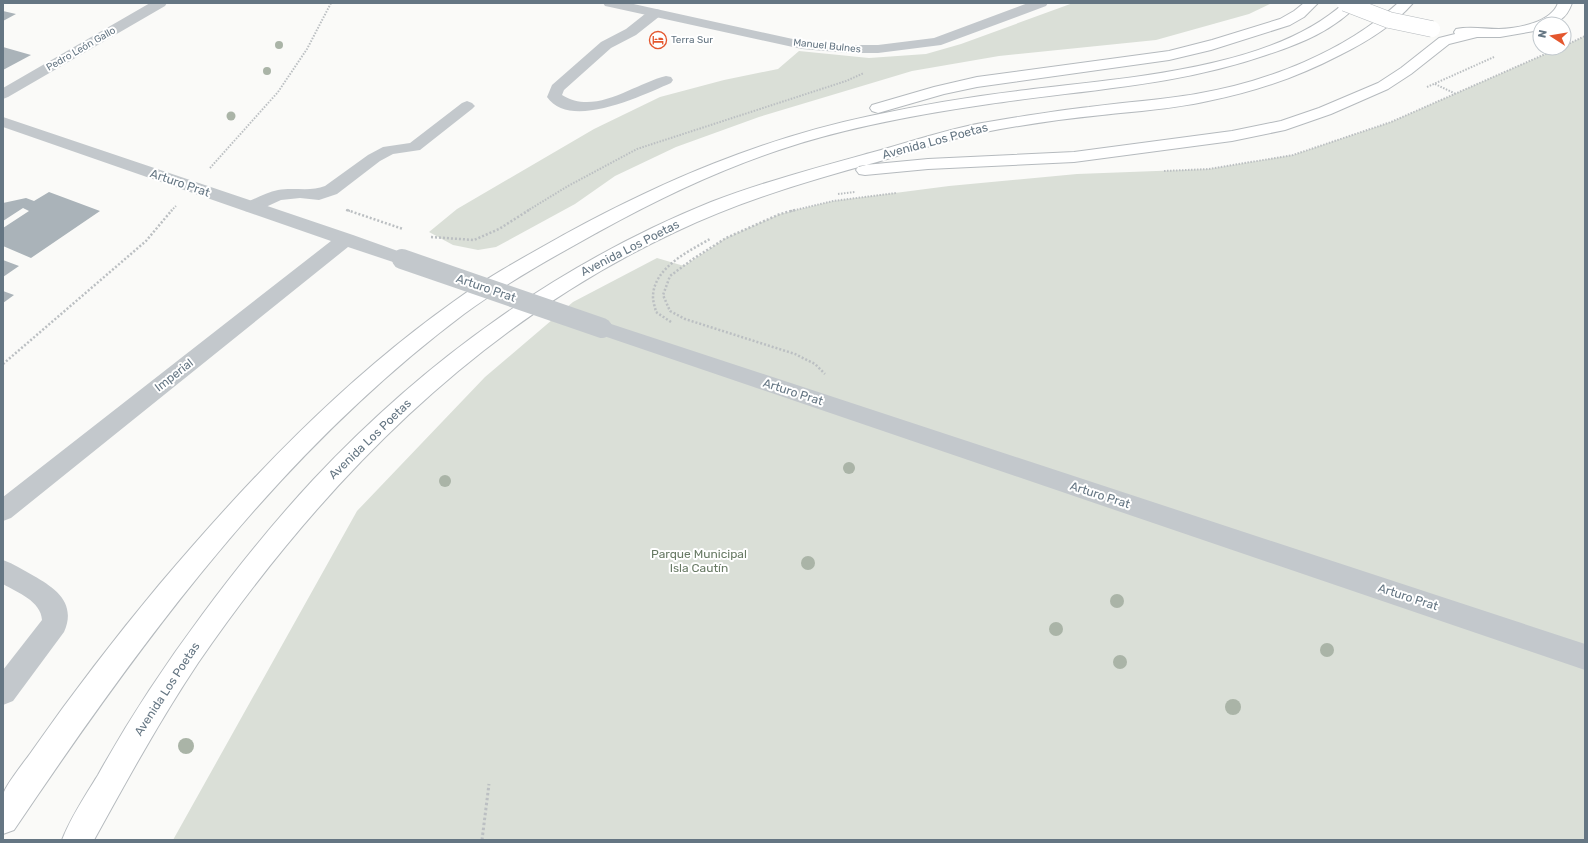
<svg xmlns="http://www.w3.org/2000/svg" width="1588" height="843" viewBox="0 0 1588 843" font-family="Rubik,sans-serif">
  <style>
    .green { fill: #dadfd7 }
    .building { fill: #aab3b9 }
    .lines { fill: none; stroke-linecap: round; stroke-linejoin: round }
    .primary-casing { stroke: #b5babe; stroke-width: 2 }
    .path-far2 { stroke: #bbbfc2; stroke-width: 2; stroke-dasharray: 1.5 1.5; stroke-linecap: butt }
    .path-far1 { stroke: #bbbfc2; stroke-width: 2.5; stroke-dasharray: 2 2; stroke-linecap: butt }
    .path { stroke: #bbbfc2; stroke-width: 3; stroke-dasharray: 2.5 2.5; stroke-linecap: butt }
    .lane { fill: #c3c8cc; fill-rule: evenodd }
    .street { fill: #c3c8cc; fill-rule: evenodd }
    .primary { fill: #fff; fill-rule: evenodd }
    .primary-bridge-casing { stroke: #b5babe; stroke-width: 17; stroke-linecap: butt }
    .street-bridge { stroke: #c3c8cc; stroke-width: 20 }
    .primary-bridge { stroke: #fff; stroke-width: 16 }
    .tree { fill: #aab4a7 }
    .labels { text-anchor: middle; dominant-baseline: central; stroke-width: 4; stroke-linejoin: round; paint-order: stroke }
    .far-poi-label { font-size: 10px; fill: #657683; stroke: #fff; text-anchor: start }
    .far-street-label { font-size: 10px; fill: #657683; stroke: #fff }
    .street-label { font-size: 12px; fill: #657683; stroke: #fff }
    .park-label { font-size: 12px; fill: #687a64; stroke: #fff }
  </style>
  <rect width="100%" height="100%" fill="#fafaf8"/>
  <path class="green" d="M 1073,3 L 1272,3 L 1249,14 L 1156,40 L 999,56 L 912,71 L 759,117 L 676,147 L 615,176 L 575,204 L 496,247 L 478,250 L 453,245 L 429,232 L 457,209 L 594,129 L 660,97 L 724,80 L 778,69 L 799,51 L 869,58 L 926,54 L 961,44 Z
    M 1585,36 L 1585,840 L 173,840 L 357,511 L 485,377 L 573,302 L 657,258 L 684,266 L 726,238 L 780,214 L 833,201 L 949,186 L 1077,174 L 1209,169 L 1293,155 L 1391,122 L 1559,48 L 1564,48 L 1564,46 Z"/>
  <path class="building" d="M 3,11 L 16,14 L 3,21 Z
    M 3,47 L 31,55 L 3,70 Z
    M 49,192 L 100,211 L 31,258 L 3,246 L 3,228 L 29,211 L 23,208 L 3,221 L 3,203 L 26,198 L 34,201 Z
    M 3,260 L 19,266 L 3,277 Z
    M 3,291 L 14,295 L 3,303 Z"/>
  <g class="lines">
    <g class="primary-casing">
      <path id="primary" d="M 1304,3 L 1318,3 L 1304,17 L 1290,25 L 1211,50 L 1169,60 L 977,87 L 944,94 L 878,113 L 872,111 L 870,108 L 872,105 L 934,87 L 977,77 L 1169,51 L 1212,40 L 1280,19 L 1294,11 Z
        M 1344,3 L 1359,3 C 1335,30 1300,44 1266,55 C 1177,86 1082,90 989,104 C 919,114 847,127 779,150 C 716,171 656,200 598,232 C 553,257 506,283 464,314 C 279,453 142,640 14,830 L 3,834 C 3,823 0,802 4,792 C 8,782 25,761 32,751 C 72,694 114,639 159,585 C 247,481 342,381 453,302 C 489,276 528,255 567,233 C 665,180 761,139 870,116 C 921,105 974,96 1026,90 C 1121,78 1271,70 1344,3 Z
        M 1398,3 L 1413,3 C 1393,26 1366,42 1340,55 C 1298,77 1254,92 1208,101 C 1173,109 1137,111 1102,115 C 1061,119 1020,125 980,133 C 945,140 911,152 877,162 C 807,181 740,201 675,232 C 475,326 322,483 198,663 C 160,720 127,780 94,840 L 62,840 C 71,817 85,796 98,775 C 129,719 164,666 202,615 C 237,568 273,523 313,480 C 424,361 560,263 711,202 C 763,182 816,168 870,153 C 907,143 944,130 982,123 C 1018,117 1053,111 1089,107 C 1125,102 1161,100 1196,94 C 1267,82 1344,52 1398,3 Z
        M 1558,3 L 1572,3 C 1566,20 1557,24 1540,24 L 1540,30 L 1500,37 L 1477,37 L 1449,44 L 1411,74 L 1388,89 L 1331,114 L 1285,130 L 1232,141 L 1074,162 L 928,169 L 865,175 L 859,174 L 856,170 L 859,166 L 865,165 L 928,159 L 1074,152 L 1232,131 L 1281,121 L 1319,108 L 1378,83 L 1401,68 L 1439,38 L 1455,34 L 1454,32 L 1456,29 C 1470,26 1485,29 1499,29 C 1518,28 1551,23 1558,3 Z"/>
    </g>
    <path class="path-far2" d="M 1564,46 L 1585,36
      M 1435,84 L 1456,94
      M 1427,87 L 1494,57
      M 210,168 L 278,92 L 307,49 L 331,3
      M 1164,171 L 1209,169 L 1293,155 L 1391,122 L 1559,48
      M 838,194 L 855,192
      M 346,210 L 350,211
      M 171,211 L 176,206
      M 527,211 L 568,186 L 637,149 L 846,81 L 864,73
      M 791,211 L 833,201 L 896,193"/>
    <path class="path-far1" d="M 347,210 L 403,229
      M 795,210 L 780,214 L 726,238 L 693,259 L 670,276 L 663,295 L 670,311 L 685,319 L 795,354 L 815,364 L 825,374
      M 431,237 L 474,240 L 499,229 L 529,210
      M 671,322 L 656,312 C 655,307 653,302 653,297 C 653,268 689,251 710,239
      M 3,364 L 146,241 L 172,210"/>
    <path class="path" d="M 482,840 L 489,784"/>
    <path class="lane" d="M 655,9 L 660,10 L 662,13 L 660,16 L 636,35 L 611,48 L 564,90 L 562,95 C 596,116 633,84 666,76 L 671,77 L 673,80 L 671,83 C 643,95 570,131 547,97 L 552,85 L 601,42 L 626,29 L 650,10 Z
      M 467,101 L 472,103 L 475,106 L 472,109 L 420,150 L 393,154 L 380,161 L 337,194 L 319,200 L 300,198 L 281,200 L 257,211 L 251,212 L 245,211 L 243,207 L 245,203 C 255,199 267,192 278,190 C 293,187 311,192 325,186 L 368,155 L 383,147 L 410,143 L 462,103 Z"/>
    <path class="street" d="M 150,3 L 167,3 L 165,6 L 8,97 L 3,99 L 3,88 Z
      M 603,3 L 629,3 L 802,41 L 849,45 L 878,45 L 934,38 L 1028,3 L 1048,3 L 1046,6 L 941,45 L 878,53 L 849,53 L 802,49 L 610,7 L 605,6 Z
      M 3,117 L 353,235 L 409,255 L 411,259 L 409,263 L 402,265 L 348,247 L 11,518 L 3,521 L 3,497 L 331,241 L 3,127 Z
      M 602,321 L 1585,644 L 1585,670 L 595,333 L 592,328 L 595,323 Z
      M 3,560 C 14,564 23,570 34,576 C 55,588 77,603 64,632 L 13,701 L 3,705 L 3,670 L 42,620 C 41,601 18,593 3,584 Z"/>
    <use href="#primary" class="primary"/>
    <g class="primary-bridge-casing">
      <path id="primary-bridge" d="M 1345,3 L 1389,20 L 1432,29"/>
    </g>
    <path class="street-bridge" d="M 402,259 L 602,328"/>
    <use href="#primary-bridge" class="primary-bridge"/>
  </g>
  <g class="tree">
    <circle cx="279" cy="45" r="4"/>
    <circle cx="267" cy="71" r="4"/>
    <circle cx="231" cy="116" r="4.5"/>
    <circle cx="849" cy="468" r="6"/>
    <circle cx="445" cy="481" r="6"/>
    <circle cx="808" cy="563" r="7"/>
    <circle cx="1117" cy="601" r="7"/>
    <circle cx="1056" cy="629" r="7"/>
    <circle cx="1327" cy="650" r="7"/>
    <circle cx="1120" cy="662" r="7"/>
    <circle cx="1233" cy="707" r="8"/>
    <circle cx="186" cy="746" r="8"/>
  </g>
  <defs>
    <g id="hotel-ring" transform="scale(0.9)"><circle r="9.5" fill="#fff" stroke="#e4572e" stroke-width="1.5"/><path d="M-6-4.5h1.5V1H6V5H4.5V3h-9V5H-6ZM-4 0a1.8 1.8 0 1 1 3.6 0ZM.5 0V-2.5h3Q6-2.5 6 0Z" fill="#e4572e"/></g>
  </defs>
  <g fill-rule="evenodd">
    <use href="#hotel-ring" x="658" y="40"/>
  </g>
  <g class="labels">
    <g class="far-poi-label">
      <text x="671" y="40">Terra Sur</text>
    </g>
    <g class="far-street-label">
      <text transform="translate(827 46) rotate(6)">Manuel Bulnes</text>
      <text transform="translate(81 49) rotate(-30)">Pedro León Gallo</text>
    </g>
    <g class="street-label">
      <text transform="translate(935 141) rotate(-15)">Avenida Los Poetas</text>
      <text transform="translate(180 183) rotate(19)">Arturo Prat</text>
      <text transform="translate(630 248) rotate(-27)">Avenida Los Poetas</text>
      <text transform="translate(486 288) rotate(19)">Arturo Prat</text>
      <text transform="translate(174 375) rotate(-38)">Imperial</text>
      <text transform="translate(793 392) rotate(18)">Arturo Prat</text>
      <text transform="translate(370 439) rotate(-44)">Avenida Los Poetas</text>
      <text transform="translate(1100 495) rotate(18)">Arturo Prat</text>
      <text transform="translate(1408 597) rotate(18)">Arturo Prat</text>
      <text transform="translate(167 689) rotate(-57)">Avenida Los Poetas</text>
    </g>
    <g class="park-label">
      <text x="699" y="554">Parque Municipal<tspan x="699" dy="14">Isla Cautín</tspan></text>
    </g>
  </g>
  <rect width="1588" height="843" fill="none" stroke="#657683" stroke-width="8"/>
  <g transform="translate(1552 36) rotate(282)"><circle r="19" fill="#ffffff" stroke="#c1c8cd"/>
  <path d="M0-3L7 15L0 10L-7 15Z" fill="#e4572e"/>
  <text y="-6" font-size="11" font-weight="bold" text-anchor="middle" fill="#657683">N</text>
  </g>
</svg>
